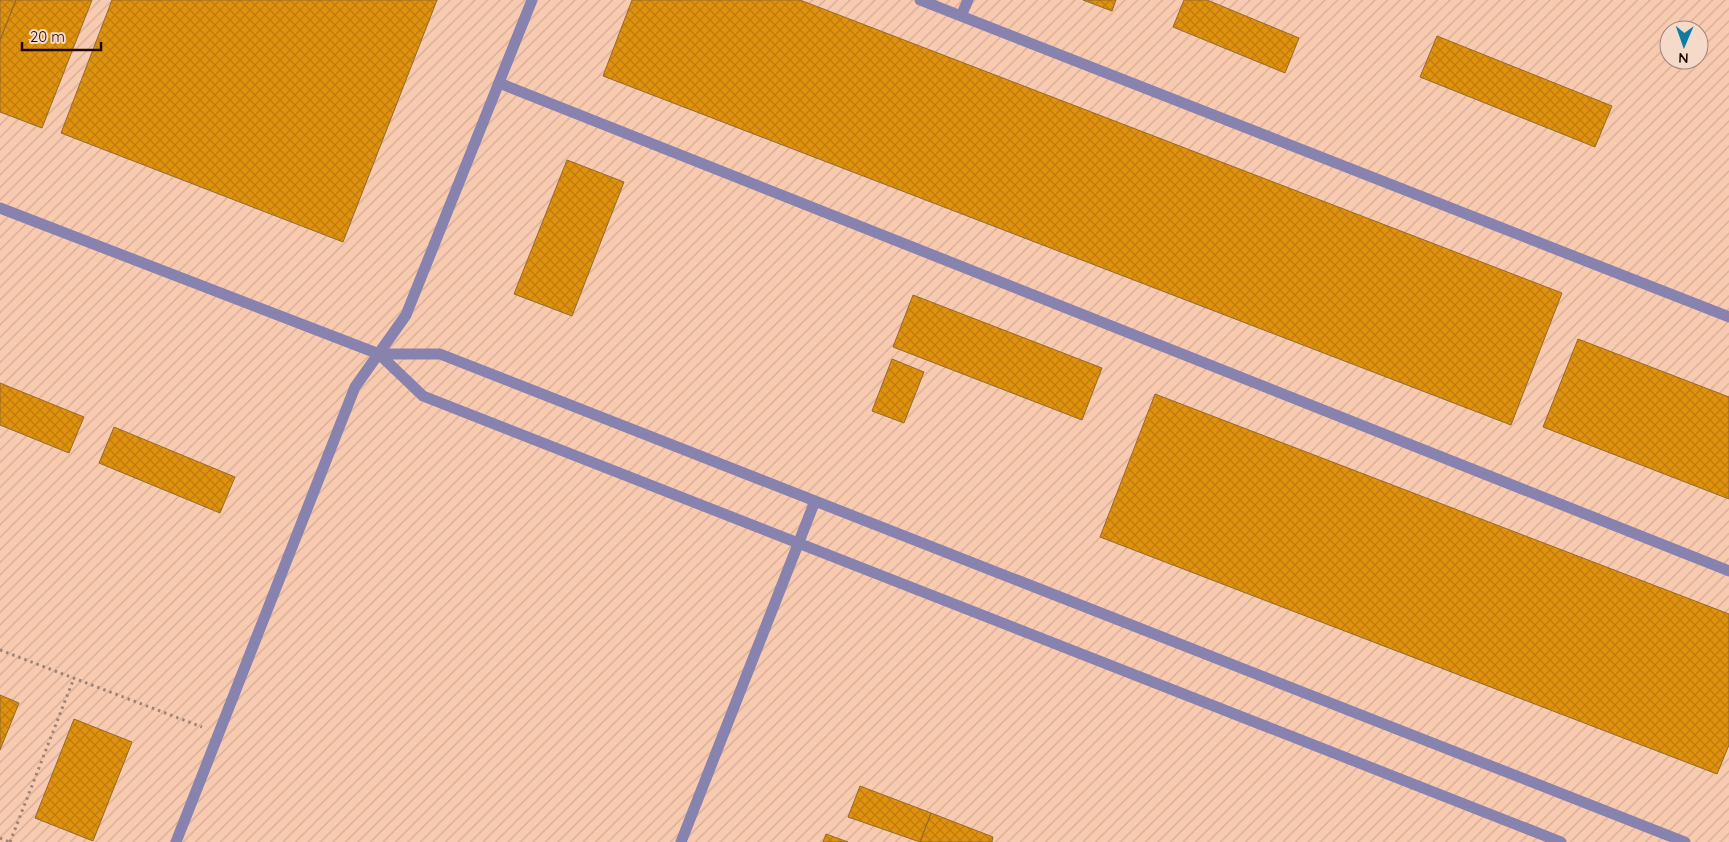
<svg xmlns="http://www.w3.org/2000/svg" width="1729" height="842" viewBox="0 0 1729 842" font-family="Quicksand,sans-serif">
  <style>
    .industrial { fill: url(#industrial-furrows); fill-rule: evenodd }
    .building { fill: url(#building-cross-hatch); stroke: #96692d }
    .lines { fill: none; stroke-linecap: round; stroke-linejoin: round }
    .path { stroke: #9e8477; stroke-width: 3; stroke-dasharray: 2.5 4; stroke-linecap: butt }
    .lane { stroke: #8882af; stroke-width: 11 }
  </style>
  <defs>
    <pattern id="industrial-furrows" width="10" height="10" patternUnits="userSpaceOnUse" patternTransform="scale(1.25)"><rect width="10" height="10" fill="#f8cab0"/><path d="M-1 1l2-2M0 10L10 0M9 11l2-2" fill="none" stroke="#d4ac96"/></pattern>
    <pattern id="building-cross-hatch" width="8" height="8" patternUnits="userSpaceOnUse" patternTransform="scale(1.25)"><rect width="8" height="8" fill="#df920e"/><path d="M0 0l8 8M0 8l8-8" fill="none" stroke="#bf7c0c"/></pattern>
  </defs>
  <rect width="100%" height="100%" fill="#f5d9c9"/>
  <path class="industrial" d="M 0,0 L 1729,0 L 1729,842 L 0,842 ZM 1669,30 L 1699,30 L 1699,60 L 1669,60 Z"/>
  <path class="building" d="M 0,0 L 16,0 L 0,40 Z
    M 16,0 L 92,0 L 42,128 L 0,112 L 0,40 Z
    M 112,0 L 437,0 L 343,242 L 61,133 Z
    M 632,0 L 800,0 L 1562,293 L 1511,425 L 603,76 Z
    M 1083,0 L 1116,0 L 1112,11 Z
    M 1184,0 L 1207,0 L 1299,38 L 1285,73 L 1173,27 Z
    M 1437,36 L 1612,106 L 1595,147 L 1420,77 Z
    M 567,160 L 624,182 L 572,316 L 514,294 Z
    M 913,295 L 1102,368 L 1082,420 L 893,347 Z
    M 1578,339 L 1729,397 L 1729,499 L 1543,427 Z
    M 892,359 L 924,372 L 904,423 L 872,411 Z
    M 0,383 L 84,417 L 69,453 L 0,425 Z
    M 1155,394 L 1729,614 L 1729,745 L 1717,774 L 1100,537 Z
    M 114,427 L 235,477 L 220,513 L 99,463 Z
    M 0,695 L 19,703 L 0,750 Z
    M 74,719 L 132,742 L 93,841 L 35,818 Z
    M 860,786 L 931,813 L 920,842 L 848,817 Z
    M 931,813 L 993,837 L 992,842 L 920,842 Z
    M 826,834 L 848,842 L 823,842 Z"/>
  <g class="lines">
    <path class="path" d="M 0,650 L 202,727
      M 0,838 L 9,842
      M 10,842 L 74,678"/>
    <path class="lane" d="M 920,0 L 1729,317
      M 961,16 L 968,0
      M 499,83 L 1729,571
      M 0,208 L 379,354
      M 176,842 L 355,387 L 406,315 L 532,0
      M 681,842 L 815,501
      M 1561,842 L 423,396 L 379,354 L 440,354 L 1685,842"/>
  </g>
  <g transform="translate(1684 45) rotate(182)"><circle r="24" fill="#f5d9c9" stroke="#9f8579"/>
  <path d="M0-4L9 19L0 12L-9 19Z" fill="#0d7ca5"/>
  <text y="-8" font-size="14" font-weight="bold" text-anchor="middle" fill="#1f0800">N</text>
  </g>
  <path d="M22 42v8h79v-8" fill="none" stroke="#1f0800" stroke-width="2.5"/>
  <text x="30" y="42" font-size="15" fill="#1f0800" stroke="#f5d9c9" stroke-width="4" paint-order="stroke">20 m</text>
</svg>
